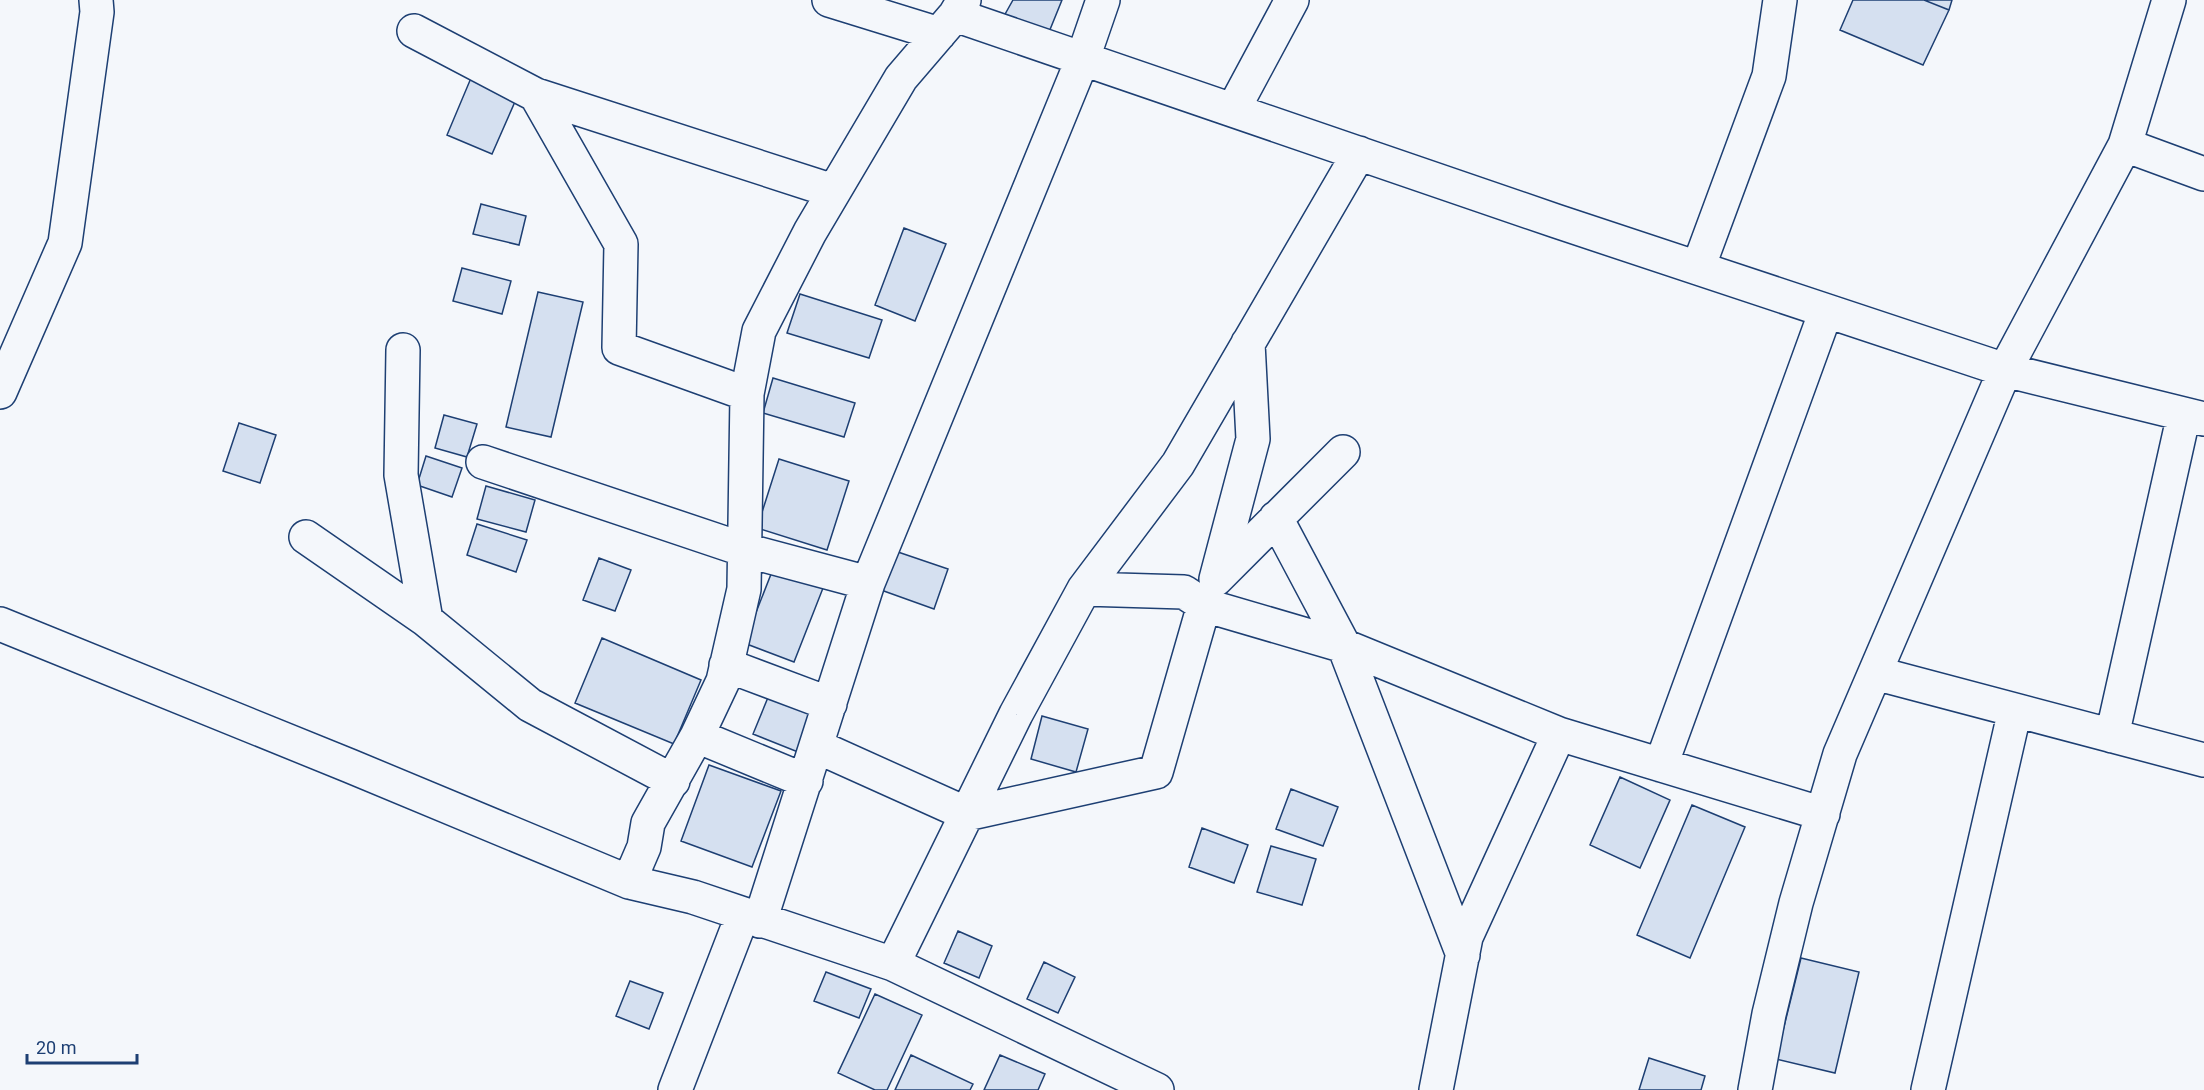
<svg xmlns="http://www.w3.org/2000/svg" width="2204" height="1090" viewBox="0 0 2204 1090" font-family="Roboto,sans-serif">
  <style>
    .building { fill: #d5e0f0; stroke: #1d3f73; stroke-width: 1.5 }
    .lines { fill: none; stroke-linecap: round; stroke-linejoin: round }
    .minor-casing { stroke: #1d3f73; stroke-width: 36 }
    .minor { stroke: #f4f7fb; stroke-width: 33 }
  </style>
  <rect width="100%" height="100%" fill="#f4f7fb"/>
  <path class="building" d="M 1013,0 L 1062,0 L 1049,32 L 1004,16 Z
    M 1853,0 L 1924,0 L 1949,10 L 1923,65 L 1840,30 Z
    M 1924,0 L 1952,0 L 1949,10 Z
    M 471,78 L 521,88 L 492,154 L 447,135 Z
    M 481,204 L 526,216 L 519,245 L 473,234 Z
    M 904,228 L 946,244 L 915,321 L 875,305 Z
    M 462,268 L 511,281 L 502,314 L 453,301 Z
    M 538,292 L 583,302 L 551,437 L 506,427 Z
    M 800,294 L 882,320 L 869,358 L 787,333 Z
    M 773,378 L 855,403 L 844,437 L 763,413 Z
    M 444,415 L 477,424 L 467,457 L 435,448 Z
    M 239,423 L 276,435 L 260,483 L 223,471 Z
    M 426,456 L 462,468 L 452,497 L 417,485 Z
    M 779,459 L 849,481 L 827,550 L 757,528 Z
    M 486,486 L 535,500 L 526,532 L 477,519 Z
    M 477,524 L 527,540 L 516,572 L 467,555 Z
    M 895,551 L 948,569 L 934,609 L 881,590 Z
    M 599,558 L 631,570 L 615,611 L 583,600 Z
    M 775,564 L 825,583 L 794,662 L 744,643 Z
    M 602,638 L 701,680 L 674,744 L 575,703 Z
    M 769,695 L 813,713 L 798,752 L 753,734 Z
    M 1042,716 L 1088,729 L 1076,772 L 1031,759 Z
    M 709,765 L 781,791 L 752,867 L 681,841 Z
    M 1620,777 L 1670,800 L 1640,868 L 1590,845 Z
    M 1291,789 L 1338,807 L 1323,846 L 1276,829 Z
    M 1692,805 L 1745,827 L 1690,958 L 1637,935 Z
    M 1202,828 L 1248,845 L 1234,883 L 1189,867 Z
    M 1271,846 L 1316,859 L 1302,905 L 1257,892 Z
    M 958,931 L 992,946 L 979,978 L 944,963 Z
    M 1801,958 L 1859,972 L 1835,1073 L 1776,1059 Z
    M 1044,962 L 1075,977 L 1058,1013 L 1027,999 Z
    M 826,972 L 871,989 L 859,1018 L 814,1001 Z
    M 630,981 L 663,993 L 649,1029 L 616,1016 Z
    M 875,994 L 922,1015 L 887,1090 L 875,1090 L 838,1073 Z
    M 911,1055 L 973,1084 L 970,1090 L 895,1090 Z
    M 1000,1055 L 1045,1074 L 1038,1090 L 984,1090 Z
    M 1649,1058 L 1705,1076 L 1701,1090 L 1639,1090 Z"/>
  <g class="lines">
    <g class="minor-casing">
      <path id="minor" d="M 829,0 L 939,34
        M 964,0 L 955,15 L 901,78 L 810,232 L 759,331 L 747,394 L 744,589 L 723,681 L 697,736 L 648,823 L 644,847 L 629,882 L 693,897 L 893,964 L 1157,1090
        M 955,15 L 1556,221 L 2005,370 L 2204,419
        M 414,31 L 536,95 L 621,244 L 619,348 L 747,394
        M 536,95 L 833,191
        M 1233,110 L 1292,0
        M 2125,145 L 2204,174
        M 1698,268 L 1769,76 L 1780,0
        M 403,350 L 401,475 L 426,620 L 530,705 L 673,781
        M 0,392 L 65,243 L 97,12 L 96,0
        M 483,462 L 745,550 L 868,583
        M 1276,518 L 1344,646 L 1463,955
        M 306,537 L 426,620
        M 1216,579 L 1253,439 L 1248,343
        M 1216,579 L 1343,452
        M 1084,589 L 1184,592 L 1204,605 L 1344,646 L 1559,734 L 1823,814
        M 0,624 L 350,766 L 629,882
        M 726,665 L 830,704
        M 1875,673 L 2204,760
        M 697,736 L 806,781
        M 2112,736 L 2184,414
        M 816,746 L 967,814 L 1156,772 L 1204,605
        M 1661,765 L 1826,311
        M 760,921 L 868,583 L 1083,58 L 1103,0
        M 893,964 L 1016,714 L 1084,589 L 1178,464 L 1359,153
        M 675,1090 L 743,914
        M 1436,1090 L 1466,937 L 1559,734
        M 1755,1090 L 1769,1014 L 1796,903 L 1840,754 L 2005,370 L 2125,145 L 2169,0
        M 1928,1090 L 2015,710"/>
    </g>
    <use href="#minor" class="minor"/>
  </g>
  <path d="M27 1054v9h110v-9" fill="none" stroke="#1d3f73" stroke-width="3"/>
  <text x="36" y="1054" font-size="18" fill="#1d3f73" stroke="#f4f7fb" stroke-width="4.5" paint-order="stroke">20 m</text>
</svg>
